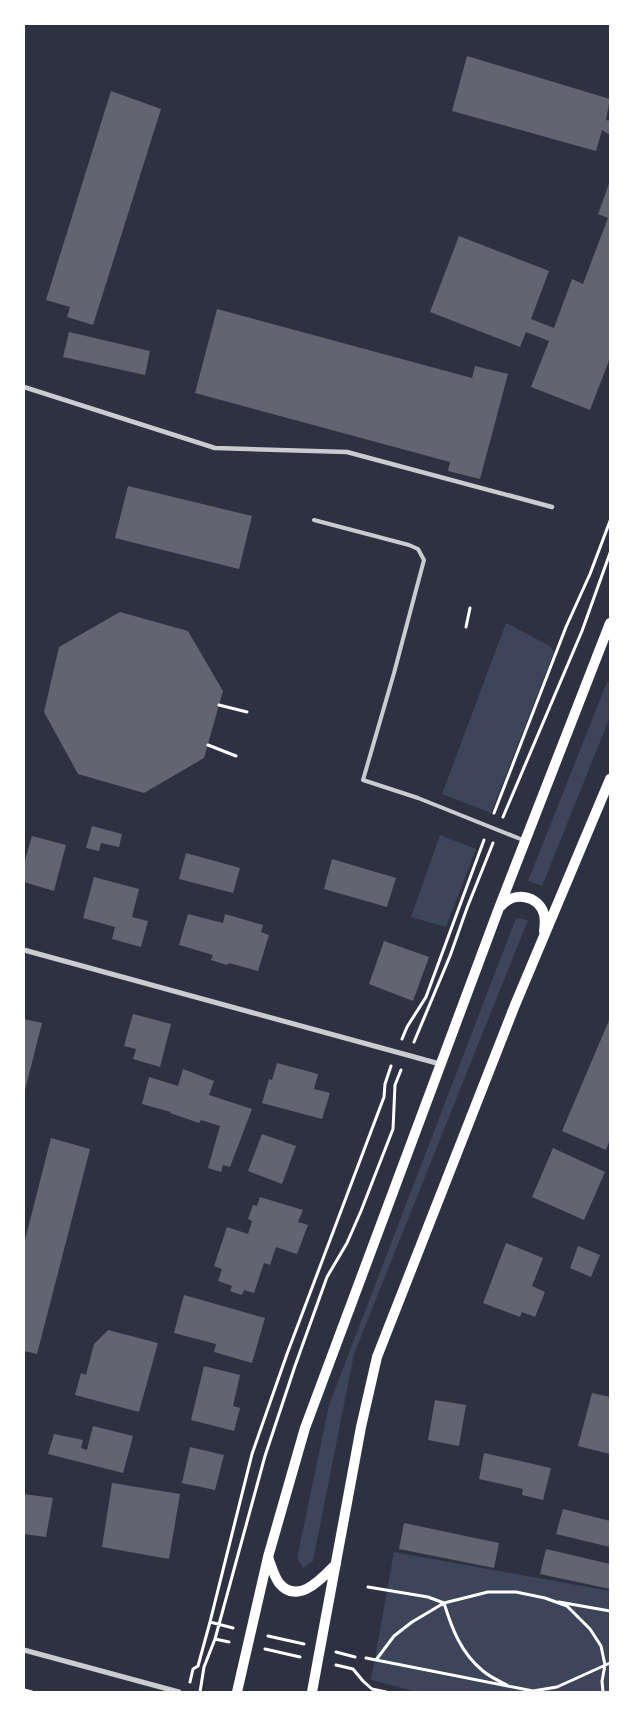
<svg xmlns="http://www.w3.org/2000/svg" width="634" height="1716" viewBox="0 0 634 1716" font-family="'Noto Sans',sans-serif">
  <style>
    .green { fill: #3c4559 }
    .building { fill: #626471 }
    .lines { fill: none; stroke-linecap: round; stroke-linejoin: round }
    .path { stroke: #fff; stroke-width: 3 }
    .service { stroke: #caccd0; stroke-width: 4 }
    .pedestrian { stroke: #caccd0; stroke-width: 4.5 }
    .minor { stroke: #caccd0; stroke-width: 5 }
    .secondary { stroke: #fff; stroke-width: 10 }
  </style>
  <rect width="100%" height="100%" fill="#2d3142"/>
  <path class="green" d="M 506,623 L 550,646 L 554,652 L 491,813 L 442,794 Z
    M 607,682 L 610,683 L 610,717 L 542,886 L 528,881 Z
    M 440,835 L 476,849 L 446,927 L 411,917 Z
    M 516,918 L 528,920 L 354,1354 L 313,1561 L 303,1568 L 297,1558 L 329,1405 Z
    M 394,1552 L 610,1591 L 610,1692 L 417,1692 L 371,1680 Z"/>
  <path class="building" d="M 467,56 L 610,99 L 606,120 L 610,121 L 610,135 L 602,130 L 596,151 L 452,111 Z
    M 111,91 L 161,109 L 93,325 L 67,317 L 70,307 L 46,300 Z
    M 610,181 L 610,358 L 590,410 L 531,387 L 549,341 L 526,332 L 520,347 L 430,312 L 459,236 L 549,271 L 531,319 L 554,328 L 572,279 L 583,284 L 608,218 L 598,214 Z
    M 217,309 L 472,378 L 475,366 L 508,374 L 480,479 L 448,471 L 450,462 L 195,393 Z
    M 69,332 L 150,351 L 145,375 L 63,357 Z
    M 128,486 L 252,516 L 239,569 L 115,538 Z
    M 120,612 L 188,631 L 223,691 L 204,758 L 144,793 L 78,774 L 44,712 L 59,647 Z
    M 92,826 L 122,834 L 119,847 L 101,843 L 99,851 L 86,848 Z
    M 32,836 L 66,845 L 54,891 L 24,882 L 24,864 Z
    M 186,853 L 240,868 L 233,893 L 179,879 Z
    M 332,859 L 396,878 L 387,907 L 324,889 Z
    M 94,877 L 139,889 L 132,917 L 148,921 L 141,947 L 112,939 L 115,927 L 83,918 Z
    M 188,914 L 223,923 L 225,914 L 263,925 L 261,932 L 269,935 L 258,971 L 229,963 L 227,965 L 211,960 L 213,955 L 179,945 Z
    M 384,941 L 429,957 L 413,1001 L 369,984 Z
    M 133,1014 L 171,1024 L 160,1067 L 133,1059 L 136,1049 L 124,1046 Z
    M 610,1018 L 610,1139 L 606,1150 L 562,1131 Z
    M 24,1019 L 42,1023 L 24,1094 Z
    M 277,1063 L 318,1074 L 314,1089 L 330,1093 L 322,1119 L 262,1103 L 269,1079 L 272,1080 Z
    M 183,1069 L 214,1081 L 209,1095 L 252,1109 L 230,1167 L 223,1165 L 221,1172 L 208,1168 L 220,1126 L 201,1120 L 199,1123 L 170,1113 L 171,1112 L 142,1104 L 149,1077 L 178,1086 Z
    M 262,1134 L 296,1146 L 282,1184 L 248,1171 Z
    M 51,1138 L 90,1149 L 37,1354 L 24,1351 L 24,1244 Z
    M 553,1148 L 605,1172 L 584,1220 L 532,1197 Z
    M 260,1197 L 303,1210 L 298,1222 L 308,1225 L 297,1254 L 276,1247 L 270,1265 L 264,1263 L 254,1293 L 244,1290 L 242,1295 L 230,1291 L 232,1286 L 218,1281 L 222,1269 L 214,1266 L 227,1227 L 248,1234 L 252,1221 L 248,1219 L 253,1205 L 257,1206 Z
    M 506,1243 L 543,1258 L 532,1286 L 545,1292 L 535,1317 L 522,1312 L 520,1317 L 483,1303 Z
    M 578,1246 L 600,1255 L 591,1277 L 570,1268 Z
    M 184,1295 L 265,1318 L 252,1363 L 214,1352 L 216,1344 L 174,1333 Z
    M 108,1330 L 158,1343 L 139,1412 L 75,1395 L 81,1373 L 86,1375 L 94,1344 Z
    M 204,1366 L 240,1375 L 233,1406 L 240,1408 L 234,1431 L 191,1420 Z
    M 592,1393 L 610,1397 L 610,1454 L 578,1446 Z
    M 435,1400 L 466,1405 L 459,1446 L 428,1440 Z
    M 93,1426 L 133,1436 L 123,1473 L 48,1454 L 54,1434 L 83,1440 L 81,1448 L 87,1450 Z
    M 190,1447 L 224,1455 L 215,1490 L 182,1483 Z
    M 484,1453 L 551,1468 L 543,1500 L 522,1495 L 523,1489 L 479,1479 Z
    M 112,1483 L 180,1494 L 169,1559 L 102,1547 Z
    M 24,1494 L 53,1498 L 46,1537 L 24,1534 Z
    M 563,1509 L 610,1521 L 610,1547 L 556,1534 Z
    M 404,1523 L 499,1543 L 494,1568 L 399,1549 Z
    M 546,1549 L 610,1564 L 610,1589 L 540,1574 Z"/>
  <g class="lines">
    <path class="path" d="M 466,627 L 470,608
      M 219,705 L 247,712
      M 208,745 L 236,756
      M 494,813 L 566,627 L 590,574 L 610,521
      M 503,817 L 582,631 L 610,553
      M 402,1039 L 407,1027 L 426,997 L 484,840
      M 414,1042 L 450,956 L 467,908 L 493,843
      M 368,1587 L 428,1597 L 444,1603 L 488,1592 L 516,1592 L 545,1598 L 567,1606 L 590,1629 L 601,1646 L 605,1665 L 602,1681 L 603,1692
      M 559,1602 L 610,1611
      M 210,1622 L 252,1454 L 287,1354 L 384,1097 L 385,1084 L 391,1066
      M 268,1636 L 304,1644
      M 215,1639 L 229,1642
      M 265,1649 L 300,1657
      M 336,1652 L 355,1657
      M 366,1658 L 533,1691 L 557,1687 L 610,1663
      M 376,1660 L 394,1636 L 412,1622 L 444,1603 C 452,1629 461,1653 483,1671 C 490,1677 499,1681 507,1685
      M 336,1665 L 353,1669 L 363,1681 L 372,1689 L 386,1692
      M 190,1682 L 193,1669 L 198,1666 L 210,1622 L 233,1628
      M 24,1690 L 32,1692
      M 200,1692 L 204,1667 L 215,1639 L 265,1456 L 295,1366 L 327,1277 L 347,1243 L 361,1211 L 393,1129 L 395,1085 L 401,1070"/>
    <path class="service" d="M 314,520 L 409,545 L 418,549 L 424,560 L 394,673 L 363,780 L 418,798 L 523,840"/>
    <path class="pedestrian" d="M 24,387 L 215,448 L 347,452 L 552,507"/>
    <path class="minor" d="M 24,950 L 440,1064
      M 24,1650 L 179,1692"/>
    <path class="secondary" d="M 501,906 C 514,891 538,895 544,914 C 545,919 545,925 544,931
      M 268,1557 C 271,1565 274,1576 279,1583 C 298,1606 322,1578 336,1564
      M 237,1692 L 268,1557 L 305,1428 L 499,908 L 610,623
      M 312,1692 L 361,1427 L 377,1357 L 515,1005 L 610,779"/>
  </g>
  <rect width="634" height="1716" fill="none" stroke="#ffffff" stroke-width="50"/>
</svg>
